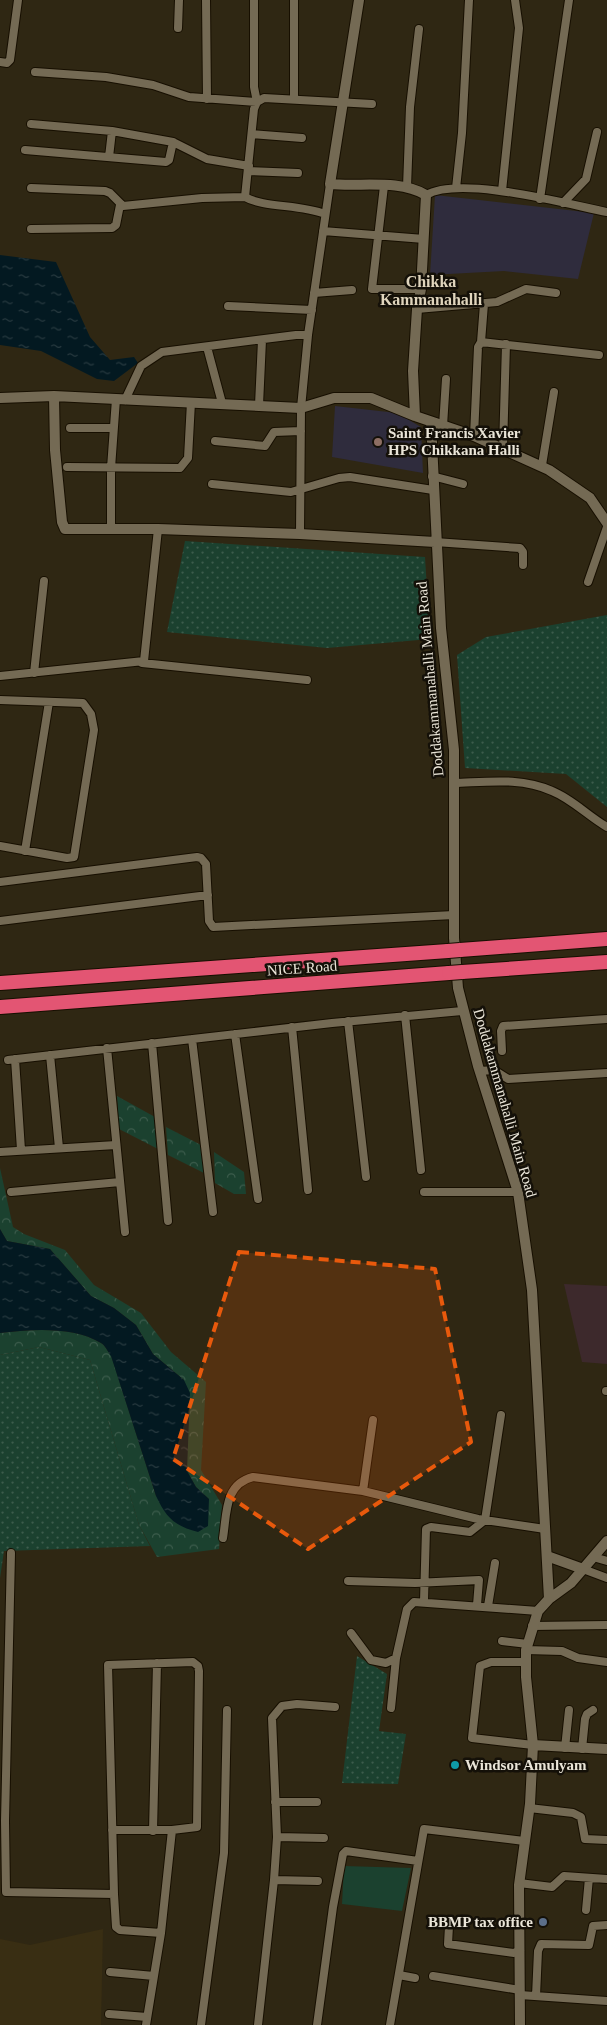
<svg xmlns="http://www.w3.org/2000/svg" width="607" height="2025" viewBox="0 0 607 2025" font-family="Georgia,serif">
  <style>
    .commercial { fill: #3d292c }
    .built { fill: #392e13 }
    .education { fill: #2f2c3d }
    .grass { fill: url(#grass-dots) }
    .forest { fill: url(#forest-crowns) }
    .pitch { fill: #1b412f }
    .water { fill: url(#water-ripples) }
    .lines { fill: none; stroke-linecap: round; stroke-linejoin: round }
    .minor-casing { stroke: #170f00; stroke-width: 10 }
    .tertiary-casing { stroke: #170f00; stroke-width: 12 }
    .motorway-casing { stroke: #170f00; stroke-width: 16 }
    .minor { stroke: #746a54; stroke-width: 8 }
    .tertiary { stroke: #746a54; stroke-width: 10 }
    .motorway { stroke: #e35573; stroke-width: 14 }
    .motorway-bridge-casing { stroke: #170f00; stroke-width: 16; stroke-linecap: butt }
    .motorway-bridge { stroke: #e35573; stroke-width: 14 }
    .marked { fill: #e8590c; fill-opacity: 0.2; stroke: #e8590c; stroke-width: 4; stroke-dasharray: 10 6; stroke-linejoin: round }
    .education-dot { fill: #8d6e63; stroke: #141008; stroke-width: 2 }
    .culture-dot { fill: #0f9aa8; stroke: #141008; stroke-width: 2 }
    .service-dot { fill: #5c6f8a; stroke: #141008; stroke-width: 2 }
    .labels { text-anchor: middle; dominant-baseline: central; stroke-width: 5; stroke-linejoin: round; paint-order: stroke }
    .poi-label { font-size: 15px; font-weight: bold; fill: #eae5d8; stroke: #141008; text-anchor: start }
    .street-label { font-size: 15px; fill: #eae5d8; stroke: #141008 }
    .neighbourhood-label { font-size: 16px; font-weight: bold; fill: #e0d5bd; stroke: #141008 }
  </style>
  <defs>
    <pattern id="grass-dots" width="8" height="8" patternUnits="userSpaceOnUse" patternTransform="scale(1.25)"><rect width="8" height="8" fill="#1b412f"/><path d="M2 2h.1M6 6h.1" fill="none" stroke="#3c5c4c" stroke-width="1.8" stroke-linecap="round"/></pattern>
    <pattern id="forest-crowns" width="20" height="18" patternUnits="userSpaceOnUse" patternTransform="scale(1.25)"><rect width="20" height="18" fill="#1b412f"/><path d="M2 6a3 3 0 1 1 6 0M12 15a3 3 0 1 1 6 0" fill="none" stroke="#3c5c4c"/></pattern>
    <pattern id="water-ripples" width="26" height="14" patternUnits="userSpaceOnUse" patternTransform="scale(1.25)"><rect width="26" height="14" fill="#031921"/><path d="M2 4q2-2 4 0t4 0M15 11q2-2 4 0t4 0" fill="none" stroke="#283a40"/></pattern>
  </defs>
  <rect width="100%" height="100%" fill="#2f2713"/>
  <path class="commercial" d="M 564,1284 L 607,1286 L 607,1364 L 582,1362 Z"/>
  <path class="built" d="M 103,1929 L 101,2025 L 0,2025 L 0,1939 L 30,1945 Z"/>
  <path class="education" d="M 435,195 L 594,213 L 578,279 L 504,271 L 430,275 Z
    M 335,406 L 397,413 L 421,427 L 423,473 L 332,457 Z"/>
  <path class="grass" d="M 185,541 L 425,557 L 430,639 L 327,648 L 167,632 Z
    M 607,615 L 607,807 L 566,774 L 465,768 L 457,655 L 486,637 Z
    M 39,1347 L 90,1360 L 139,1525 L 150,1546 L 4,1551 L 0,1578 L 0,1355 Z
    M 357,1656 L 387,1674 L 379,1731 L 406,1734 L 398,1784 L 342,1783 Z"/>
  <path class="forest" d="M 117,1096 L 155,1117 L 158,1149 L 119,1129 Z
    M 166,1127 L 201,1145 L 204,1173 L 168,1155 Z
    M 214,1152 L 244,1172 L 246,1194 L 234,1194 L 215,1183 Z
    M 0,1168 L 13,1227 L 24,1234 L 65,1250 L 94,1285 L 141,1313 L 171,1352 L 206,1382 L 201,1470 L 222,1505 L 219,1549 L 157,1557 L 139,1525 L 90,1360 L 39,1347 L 0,1355 L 0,1333 C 31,1329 74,1326 101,1343 C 105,1345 108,1352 111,1355 L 156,1496 L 209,1499 L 196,1487 L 187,1471 L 184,1380 L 153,1354 L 136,1325 L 114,1308 L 91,1296 L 50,1249 L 7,1241 L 0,1229 Z"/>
  <path class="pitch" d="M 344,1866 L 411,1868 L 402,1911 L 342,1904 Z"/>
  <path class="water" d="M 0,255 L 56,262 L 90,337 L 110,360 L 134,357 L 138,363 L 114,381 L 97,379 L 41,351 L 0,345 Z
    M 0,1229 L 7,1241 L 50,1249 L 91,1296 L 114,1308 L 136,1325 L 153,1354 L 184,1380 L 190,1393 L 187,1471 L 196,1487 L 209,1499 L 208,1526 L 198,1532 C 174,1526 166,1517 156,1496 L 111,1356 C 108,1352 105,1345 101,1343 C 74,1326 30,1329 0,1333 Z"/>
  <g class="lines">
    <g class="minor-casing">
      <path id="minor" d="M 206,0 L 207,99
        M 178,28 L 179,0
        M 0,62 L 7,63 L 10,60 L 18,0
        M 35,72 L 106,77 L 153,85 L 189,97 L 257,102 L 254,87 L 254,0
        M 294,99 L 294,0
        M 31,124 L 112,131 L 173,142 L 207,159 L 249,166
        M 252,134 L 302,138
        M 25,150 L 166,162 L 169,160 L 173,142
        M 109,157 L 112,131
        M 248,171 L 298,173
        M 384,186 L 372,289 L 421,289
        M 407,187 L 410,107 L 419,29
        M 31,188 L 105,191 L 110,193 L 123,206 L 202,198 L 245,197
        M 456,188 L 462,133 L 469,0
        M 502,191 L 519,28 L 515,0
        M 426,195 C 461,175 566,204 607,212
        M 540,199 L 569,0
        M 563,203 L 586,179 L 597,132
        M 325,214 C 300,204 264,208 245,197 L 254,109 L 257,102 L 264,98 L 372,104
        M 31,229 L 112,228 L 116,225 L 120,205
        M 323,231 L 424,239
        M 314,293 L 352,290
        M 228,306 L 312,310
        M 417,309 L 497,302 L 526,289 L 556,293
        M 481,342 L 484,304
        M 207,347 L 222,403
        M 125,400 L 141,366 L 162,352 L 296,335 L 308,335 L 330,184
        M 259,405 L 262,340
        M 443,426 L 446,379
        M 70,428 L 113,428
        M 474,436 L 478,347 L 481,342 L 599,355
        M 215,441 L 265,446 L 274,432 L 301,431
        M 503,448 L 506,344
        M 542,465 L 554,392
        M 67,467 L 180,468 L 188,458 L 191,402
        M 432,476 L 463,484
        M 212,484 L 291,492 L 339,478 L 350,477 L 433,490
        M 111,528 L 111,468 L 116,399
        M 300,534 L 301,408 L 308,335
        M 435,542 L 520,548 L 523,552 L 523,565
        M 588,582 L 607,527
        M 142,663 L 307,680
        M 34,673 L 44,581
        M 0,676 L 144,661 L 158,529
        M 0,700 L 83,703 L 91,714 L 94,730 L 74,857 L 67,858 L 0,846
        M 454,783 C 487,782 521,777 552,791 C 572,799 588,816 607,827
        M 25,851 L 49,702
        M 0,882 L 197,857 L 201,858 L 206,864 L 209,921 L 213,927 L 454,915
        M 0,921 L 208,895
        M 405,1015 L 421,1170
        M 348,1021 L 366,1177
        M 292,1027 L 308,1190
        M 235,1034 L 258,1199
        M 192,1039 L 213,1212
        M 152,1043 L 168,1221
        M 107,1048 L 125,1232
        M 502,1051 L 501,1031 L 503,1026 L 607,1019
        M 50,1055 L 59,1148
        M 15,1059 L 21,1150
        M 8,1060 L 332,1023 L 462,1011
        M 480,1071 L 494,1070 L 508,1079 L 607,1073
        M 0,1152 L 116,1145
        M 11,1192 L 120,1182
        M 424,1192 L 518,1192
        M 606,1391 L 607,1391
        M 363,1491 L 373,1420
        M 223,1538 C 227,1514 224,1484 253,1477 L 363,1491 L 478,1519 L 545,1529
        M 11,1553 L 5,1821 L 6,1892 L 114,1894 L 116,1927 L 120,1930 L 161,1933
        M 593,1557 L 607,1561
        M 583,1569 L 607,1578
        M 348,1581 L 415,1583 L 479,1580 L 477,1605
        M 424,1601 L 426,1529 L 431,1527 L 470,1532 L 485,1520 L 501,1415
        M 488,1606 L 495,1563
        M 532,1626 L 607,1625
        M 351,1633 L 371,1660 L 386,1663 L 396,1658 L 407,1609 L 414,1602 L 538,1611
        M 502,1641 L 528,1644
        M 526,1650 L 562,1651 L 578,1658 L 607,1662
        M 525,1662 L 491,1662 L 480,1666 L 472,1738 L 533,1745
        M 391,1708 L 396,1658
        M 565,1748 L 569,1710
        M 582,1749 L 585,1719 L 587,1714 L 593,1710
        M 275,1802 L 317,1802
        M 529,1808 L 573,1813 L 581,1817 L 585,1839 L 607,1840
        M 112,1830 L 172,1830
        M 153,1831 L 157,1663
        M 277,1837 L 324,1838
        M 274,1880 L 318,1881
        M 519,1883 L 552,1887 L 564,1876 L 607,1879
        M 114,1894 L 108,1665 L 193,1662 L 198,1666 L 199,1671 L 197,1827 L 172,1830 L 161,1933 L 146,2025
        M 586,1910 L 589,1878
        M 449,1926 L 448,1944 L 514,1953 L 520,1950
        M 110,1972 L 154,1976
        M 399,1975 L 415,1978
        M 433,1976 L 520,1990
        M 520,1995 L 607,2001
        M 536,1996 L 538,1951 L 541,1944 L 589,1945 L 593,1926 L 607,1925
        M 109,2014 L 147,2017
        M 201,2025 L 224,1853 L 227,1710
        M 258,2025 L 274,1880 L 277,1837 L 272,1718 L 282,1706 L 297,1704 L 335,1707
        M 317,2025 L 333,1907 L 343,1854 L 346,1851 L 418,1861
        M 390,2025 L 424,1829 L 524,1841"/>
    </g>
    <g class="tertiary-casing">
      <path id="tertiary" d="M 359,0 L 330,184 C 361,187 399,179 426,195 L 421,289 L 417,309 L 413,371 L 415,416
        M 54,396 L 55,450 L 62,522 L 65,529 L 158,529 L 300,534 L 435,542
        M 0,398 L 54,396 L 301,408 L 334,398 L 371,398 L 415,416 L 474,436 L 549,470 L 590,498 L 607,523
        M 431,422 L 441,628 L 454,750 L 454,938 L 458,988 L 478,1066 L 518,1192 L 532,1290 L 549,1599
        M 547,1556 L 583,1569
        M 533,1745 L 607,1749
        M 520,2025 L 519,1885 L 530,1804 L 533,1745 L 526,1677 L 526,1650 L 538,1611 L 549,1599 L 571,1583 L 607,1541"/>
    </g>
    <g class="motorway-casing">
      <path id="motorway" d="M 460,950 L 607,939
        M 462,972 L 607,962
        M 0,983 L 448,951
        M 0,1007 L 449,973"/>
    </g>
    <use href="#minor" class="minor"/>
    <use href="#tertiary" class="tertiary"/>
    <use href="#motorway" class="motorway"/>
    <g class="motorway-bridge-casing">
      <path id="motorway-bridge" d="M 448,951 L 460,950
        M 449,973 L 462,972"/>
    </g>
    <use href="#motorway-bridge" class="motorway-bridge"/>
  </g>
  <path class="marked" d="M 239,1252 L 435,1269 L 471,1442 L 308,1549 L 173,1459 Z"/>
  <circle class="education-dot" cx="378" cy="442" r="5"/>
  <circle class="culture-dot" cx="455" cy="1765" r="5"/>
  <circle class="service-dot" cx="543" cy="1922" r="5"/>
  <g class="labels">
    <g class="poi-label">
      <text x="388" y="433">Saint Francis Xavier<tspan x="388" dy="17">HPS Chikkana Halli</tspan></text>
      <text x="465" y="1765">Windsor Amulyam</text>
      <text x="533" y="1922" text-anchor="end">BBMP tax office</text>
    </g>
    <g class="street-label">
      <text transform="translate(430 679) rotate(-95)">Doddakammanahalli Main Road</text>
      <text transform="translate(302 968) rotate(-4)">NICE Road</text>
      <text transform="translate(505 1103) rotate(74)">Doddakammanahalli Main Road</text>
    </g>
    <g class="neighbourhood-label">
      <text x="431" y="281">Chikka<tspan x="431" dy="18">Kammanahalli</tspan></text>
    </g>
  </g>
</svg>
